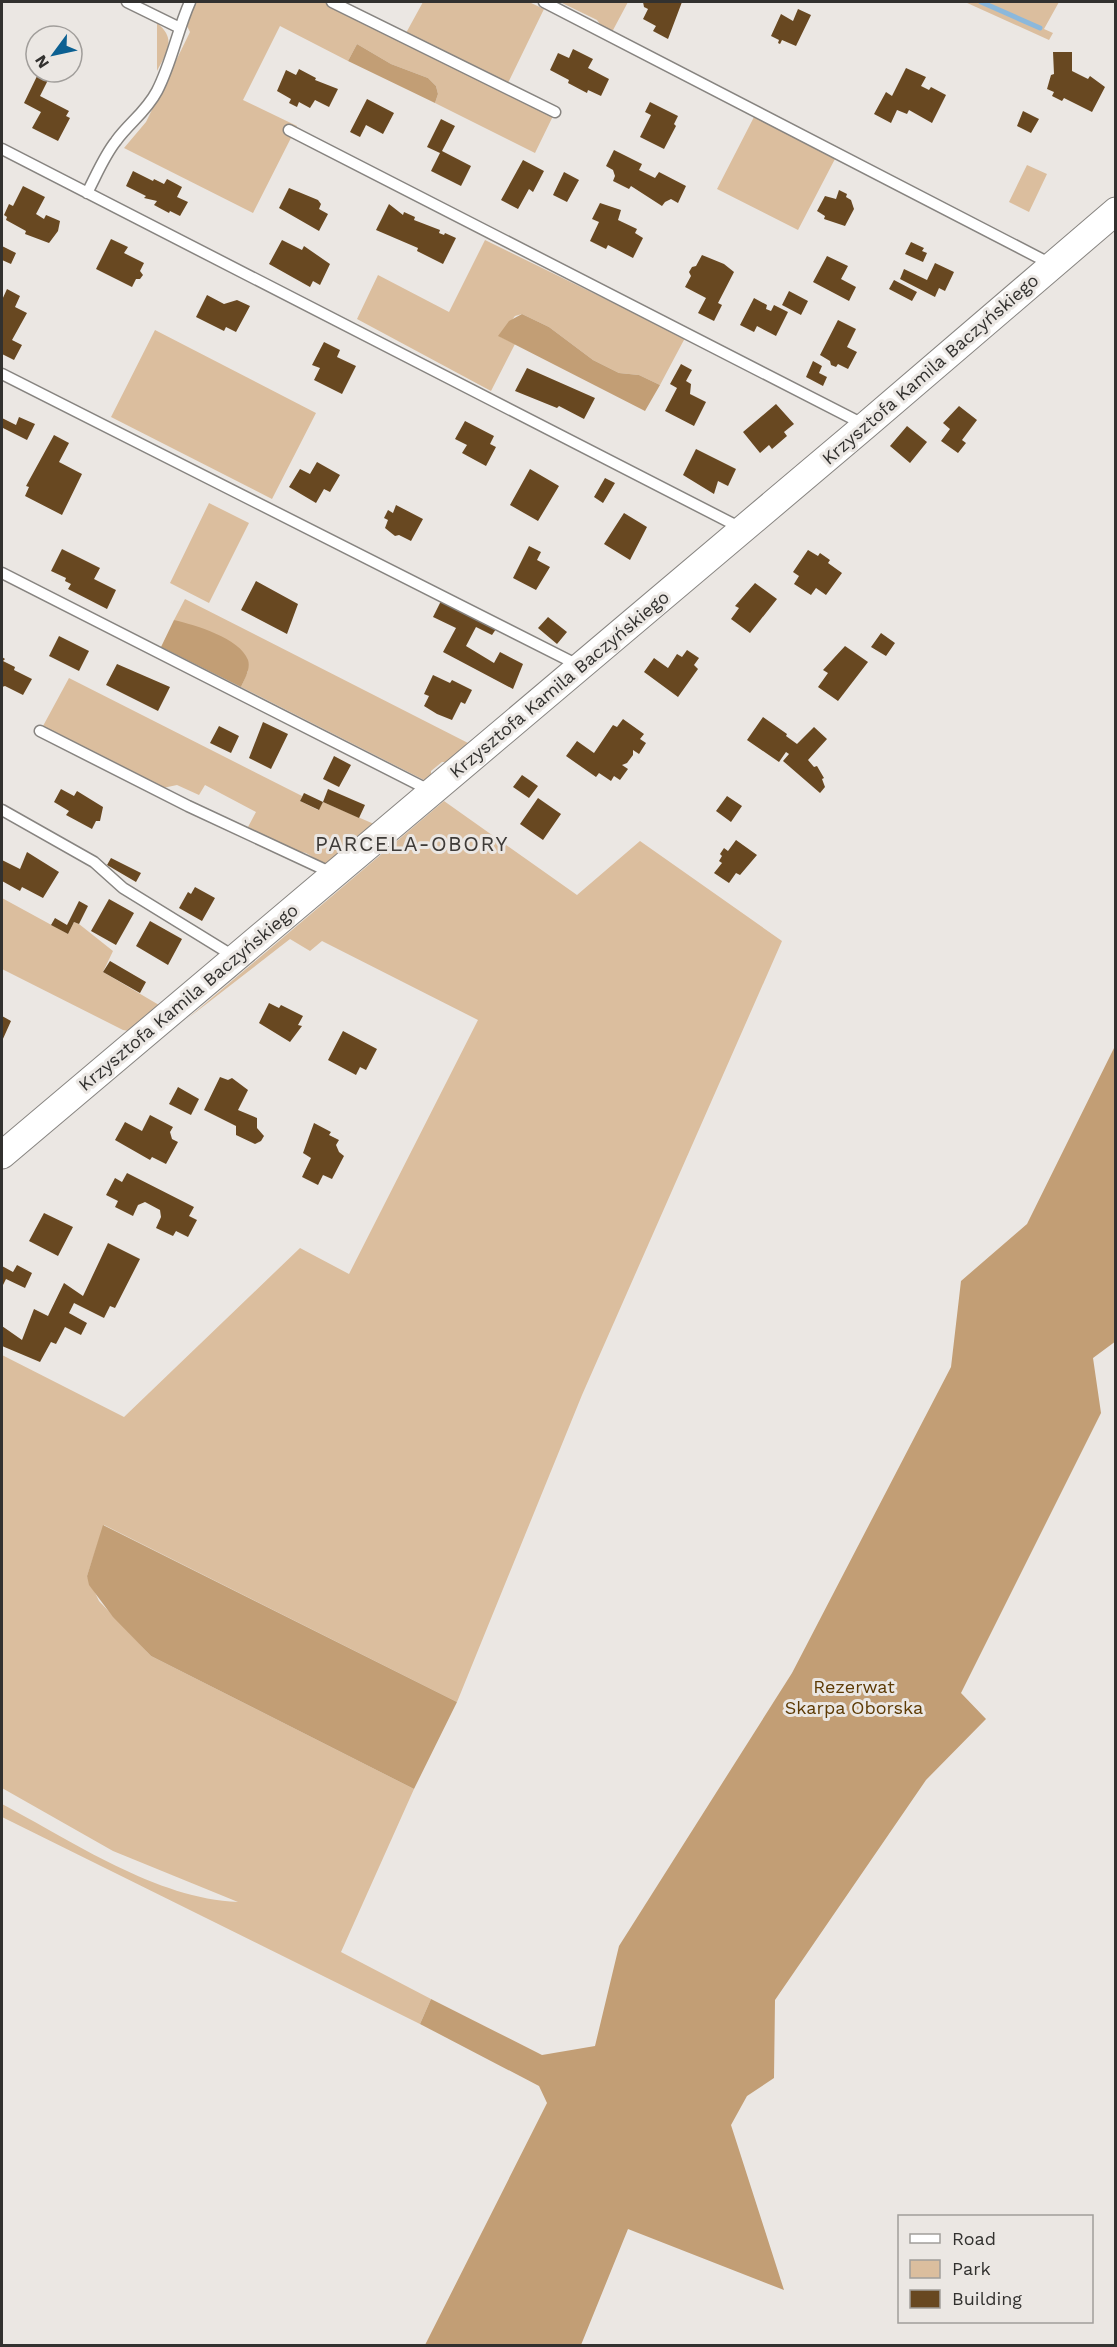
<svg xmlns="http://www.w3.org/2000/svg" width="1117" height="2347" viewBox="0 0 1117 2347" font-family="'Work Sans',sans-serif">
  <style>
    .green { fill: #dbbe9e }
    .forest { fill: #c29e75 }
    .lines { fill: none; stroke-linecap: round; stroke-linejoin: round }
    .stream { stroke: #8bb8dc; stroke-width: 5 }
    .building { fill: #684821 }
    .service-casing { stroke: #878480; stroke-width: 13 }
    .tertiary-casing { stroke: #878480; stroke-width: 29 }
    .service { stroke: #fff; stroke-width: 10 }
    .tertiary { stroke: #fff; stroke-width: 27 }
    .labels { text-anchor: middle; dominant-baseline: central; stroke-width: 6; stroke-linejoin: round; paint-order: stroke }
    .street-label { font-size: 18px; fill: #32312f; stroke: #ebe7e3 }
    .park-label { font-size: 18px; fill: #5d3a04; stroke: #ebe7e3 }
    .quarter-label { font-size: 21px; letter-spacing: 1.5px; fill: #3e3b38; stroke: #ebe7e3 }
  </style>
  <rect width="100%" height="100%" fill="#ebe7e3"/>
  <path class="green" d="M 193,2 L 324,2 L 553,116 L 535,153 L 435,103 L 438,94 L 436,86 L 428,78 L 391,64 L 357,44 L 348,61 L 280,26 L 243,100 L 297,126 L 253,213 L 124,148 L 146,122 L 190,32 L 183,18 Z
    M 423,2 L 529,2 L 544,9 L 508,83 L 406,33 Z
    M 560,2 L 628,2 L 612,32 L 602,27 L 597,20 Z
    M 965,2 L 1059,2 L 1044,29 L 1053,33 L 1049,40 Z
    M 157,23 C 177,39 167,52 157,71 Z
    M 754,117 L 836,157 L 798,230 L 717,189 Z
    M 1027,165 L 1047,174 L 1029,212 L 1009,202 Z
    M 485,240 L 685,338 L 660,385 L 639,375 L 619,373 L 593,360 L 549,327 L 522,314 L 515,316 L 499,336 L 515,344 L 491,391 L 357,319 L 378,275 L 449,312 Z
    M 155,330 L 316,413 L 272,499 L 111,417 Z
    M 209,503 L 249,523 L 209,603 L 170,583 Z
    M 185,599 L 470,744 L 449,762 L 442,762 L 431,771 L 431,777 L 426,781 L 241,687 L 248,671 L 174,620 Z
    M 69,678 L 302,796 L 300,801 L 318,810 L 323,802 L 374,824 L 326,865 L 306,853 L 288,849 L 248,827 L 256,812 L 205,785 L 199,795 L 177,785 L 163,788 L 43,726 Z
    M 444,801 L 577,895 L 640,841 L 782,941 L 582,1395 L 457,1702 L 104,1525 L 87,1576 L 99,1601 L 151,1656 L 414,1789 L 341,1952 L 431,1999 L 420,2024 L 2,1817 L 2,1804 C 72,1841 157,1899 238,1902 L 113,1851 L 2,1788 L 2,1355 L 124,1417 L 300,1248 L 349,1274 L 478,1020 L 322,941 L 310,951 L 290,939 L 187,1019 Z
    M 2,898 L 68,934 L 74,922 L 79,924 L 113,951 L 103,972 L 159,1005 L 129,1031 L 123,1030 L 2,969 Z"/>
  <path class="forest" d="M 357,44 L 391,64 L 428,78 L 436,86 L 438,94 L 435,103 L 348,61 Z
    M 522,314 L 549,327 L 593,360 L 619,373 L 639,375 L 660,385 L 645,411 L 498,336 L 509,321 Z
    M 174,620 C 195,625 240,638 248,660 C 251,669 244,680 241,687 L 161,647 Z
    M 1115,1046 L 1116,1341 L 1093,1358 L 1101,1413 L 961,1693 L 986,1719 L 926,1780 L 775,2000 L 774,2078 L 747,2096 L 731,2125 L 784,2290 L 628,2229 L 581,2345 L 425,2345 L 547,2103 L 539,2086 L 420,2024 L 431,1999 L 542,2055 L 595,2046 L 619,1946 L 792,1673 L 951,1367 L 961,1281 L 1027,1224 Z
    M 103,1525 L 457,1702 L 414,1789 L 151,1656 L 113,1617 L 89,1585 L 87,1576 Z"/>
  <g class="lines">
    <path class="stream" d="M 981,2 L 1040,28"/>
  </g>
  <path class="building" d="M 643,2 L 682,2 L 668,39 L 653,31 L 656,26 L 643,19 L 648,9 L 644,7 Z
    M 798,9 L 811,15 L 796,46 L 782,40 L 780,44 L 778,43 L 779,40 L 771,36 L 781,14 L 793,21 Z
    M 573,49 L 593,59 L 588,68 L 609,79 L 601,96 L 588,90 L 587,93 L 568,83 L 569,80 L 550,70 L 558,53 L 569,58 Z
    M 1053,52 L 1072,52 L 1072,71 L 1088,79 L 1090,76 L 1105,87 L 1092,112 L 1064,98 L 1062,101 L 1052,96 L 1054,92 L 1047,89 L 1051,75 L 1054,74 Z
    M 906,68 L 926,77 L 921,86 L 929,90 L 931,87 L 946,95 L 932,123 L 909,110 L 907,114 L 897,110 L 891,123 L 874,114 L 886,92 L 892,96 Z
    M 299,69 L 316,78 L 315,80 L 338,89 L 329,107 L 315,100 L 310,108 L 299,102 L 297,107 L 289,103 L 291,99 L 277,91 L 286,70 L 296,75 Z
    M 39,72 L 51,74 L 40,96 L 69,111 L 66,116 L 70,118 L 58,141 L 32,128 L 41,112 L 24,103 Z
    M 367,99 L 394,113 L 383,134 L 366,125 L 360,137 L 350,132 Z
    M 650,102 L 678,116 L 674,124 L 676,126 L 664,149 L 640,137 L 651,115 L 645,112 Z
    M 1023,111 L 1039,119 L 1031,133 L 1017,126 Z
    M 441,119 L 455,126 L 442,151 L 471,166 L 461,186 L 431,171 L 440,153 L 427,147 Z
    M 614,150 L 642,164 L 639,170 L 655,178 L 659,172 L 686,186 L 678,203 L 671,199 L 665,202 L 662,206 L 631,186 L 629,189 L 613,181 L 615,176 L 613,170 L 606,166 Z
    M 523,160 L 544,171 L 533,192 L 529,189 L 518,209 L 501,200 Z
    M 133,171 L 153,181 L 154,179 L 164,184 L 167,179 L 182,187 L 177,197 L 188,202 L 180,216 L 170,211 L 169,213 L 154,205 L 157,201 L 144,198 L 146,196 L 126,186 Z
    M 564,172 L 579,180 L 567,202 L 553,195 Z
    M 23,186 L 45,197 L 36,214 L 44,219 L 46,215 L 60,221 L 58,231 L 49,243 L 25,234 L 26,231 L 6,220 L 7,217 L 4,215 L 9,204 L 13,206 Z
    M 289,188 L 318,200 L 321,204 L 319,209 L 328,214 L 319,231 L 279,208 Z
    M 839,190 L 847,194 L 846,197 L 851,200 L 854,209 L 845,226 L 824,219 L 825,216 L 817,211 L 825,196 L 836,199 Z
    M 600,203 L 621,210 L 618,220 L 637,229 L 635,233 L 643,238 L 633,258 L 608,245 L 606,249 L 590,241 L 599,222 L 592,219 Z
    M 389,204 L 403,215 L 404,212 L 415,217 L 414,220 L 440,230 L 439,233 L 444,235 L 445,233 L 456,238 L 443,264 L 417,251 L 418,248 L 376,230 Z
    M 111,239 L 128,247 L 124,253 L 144,263 L 140,271 L 143,275 L 140,279 L 136,279 L 132,287 L 96,269 Z
    M 282,240 L 302,250 L 304,246 L 330,264 L 320,285 L 313,281 L 310,287 L 269,264 Z
    M 911,242 L 924,248 L 922,251 L 927,253 L 923,262 L 905,254 Z
    M 2,246 L 16,253 L 11,264 L 2,260 Z
    M 702,255 L 724,264 L 734,272 L 718,303 L 722,305 L 714,321 L 698,313 L 706,298 L 685,287 L 691,276 L 689,272 L 692,267 L 696,266 Z
    M 827,256 L 848,266 L 841,279 L 856,287 L 849,301 L 813,282 Z
    M 935,263 L 954,272 L 945,291 L 939,288 L 935,297 L 900,279 L 904,269 L 927,280 Z
    M 894,280 L 917,292 L 912,301 L 889,289 Z
    M 7,289 L 20,296 L 15,307 L 27,313 L 12,340 L 22,345 L 14,360 L 2,354 L 2,300 Z
    M 789,291 L 808,301 L 801,315 L 782,305 Z
    M 207,295 L 224,304 L 237,300 L 250,306 L 236,332 L 226,327 L 224,331 L 196,317 Z
    M 754,298 L 767,305 L 766,309 L 771,311 L 774,305 L 788,312 L 776,336 L 757,326 L 754,332 L 740,325 Z
    M 838,320 L 856,329 L 847,347 L 857,352 L 848,369 L 838,364 L 836,367 L 831,365 L 830,361 L 820,355 Z
    M 324,342 L 340,350 L 337,357 L 356,366 L 342,394 L 314,380 L 320,368 L 312,365 Z
    M 813,361 L 822,366 L 819,373 L 827,377 L 823,386 L 806,377 Z
    M 681,364 L 692,370 L 686,381 L 691,384 L 690,394 L 706,402 L 694,426 L 665,411 L 677,388 L 670,384 Z
    M 527,368 L 595,398 L 584,419 L 559,406 L 557,408 L 515,391 Z
    M 776,404 L 794,424 L 784,432 L 787,436 L 772,449 L 769,445 L 760,453 L 743,432 Z
    M 959,406 L 977,420 L 962,440 L 966,443 L 958,453 L 941,441 L 950,429 L 943,423 Z
    M 19,417 L 35,424 L 27,440 L 3,428 L 2,432 L 2,418 L 16,425 Z
    M 465,421 L 494,436 L 490,444 L 496,447 L 486,466 L 462,453 L 467,445 L 455,439 Z
    M 907,426 L 927,442 L 910,463 L 890,446 Z
    M 54,435 L 69,443 L 59,462 L 82,474 L 62,515 L 25,496 L 29,487 L 26,486 Z
    M 696,449 L 736,469 L 728,486 L 718,481 L 714,494 L 683,475 Z
    M 317,462 L 340,475 L 330,492 L 324,489 L 316,503 L 289,487 L 300,469 L 310,474 Z
    M 530,469 L 559,486 L 538,521 L 510,505 Z
    M 605,478 L 615,483 L 603,503 L 594,497 Z
    M 396,505 L 423,519 L 411,541 L 399,535 L 395,536 L 385,528 L 388,520 L 384,518 L 388,510 L 393,513 Z
    M 624,513 L 647,527 L 630,560 L 604,544 Z
    M 529,546 L 541,552 L 537,560 L 550,567 L 536,590 L 513,578 Z
    M 62,549 L 100,568 L 94,579 L 116,590 L 107,609 L 68,589 L 71,584 L 65,581 L 66,578 L 51,571 Z
    M 808,550 L 818,556 L 820,553 L 830,560 L 828,563 L 842,573 L 826,595 L 816,588 L 811,595 L 794,584 L 799,576 L 793,572 Z
    M 256,581 L 298,604 L 287,634 L 241,610 Z
    M 755,583 L 777,599 L 750,633 L 731,619 L 739,608 L 735,606 Z
    M 441,601 L 496,629 L 492,635 L 476,627 L 466,646 L 494,663 L 500,652 L 523,664 L 513,689 L 443,652 L 456,628 L 433,617 Z
    M 548,617 L 567,632 L 557,644 L 538,628 Z
    M 881,633 L 895,643 L 886,656 L 871,647 Z
    M 59,636 L 89,651 L 79,671 L 49,656 Z
    M 845,646 L 868,662 L 838,701 L 818,687 L 828,673 L 823,670 Z
    M 687,650 L 699,658 L 694,665 L 698,669 L 678,697 L 644,672 L 654,658 L 668,668 L 677,654 L 682,657 Z
    M 2,657 L 5,659 L 3,661 L 15,667 L 14,670 L 32,679 L 23,695 L 5,686 L 2,687 Z
    M 117,664 L 170,687 L 158,711 L 106,685 Z
    M 433,675 L 450,683 L 452,680 L 472,690 L 465,704 L 461,702 L 452,720 L 437,714 L 424,706 L 429,696 L 424,694 Z
    M 763,717 L 787,734 L 786,736 L 797,744 L 814,727 L 827,739 L 808,760 L 814,767 L 817,766 L 824,778 L 822,779 L 825,787 L 820,793 L 783,761 L 789,754 L 786,752 L 779,762 L 747,740 Z
    M 623,719 L 644,734 L 640,739 L 646,743 L 639,754 L 633,750 L 633,755 L 627,763 L 622,765 L 628,769 L 620,780 L 614,776 L 611,781 L 599,773 L 596,777 L 566,756 L 577,741 L 594,753 L 613,725 L 617,727 Z
    M 263,722 L 288,734 L 271,769 L 249,758 Z
    M 219,726 L 239,736 L 231,753 L 210,743 Z
    M 334,756 L 351,765 L 339,787 L 323,779 Z
    M 522,775 L 538,786 L 529,798 L 513,787 Z
    M 61,789 L 74,796 L 77,791 L 103,807 L 100,821 L 96,821 L 92,829 L 66,815 L 69,811 L 54,802 Z
    M 328,789 L 365,805 L 359,818 L 323,802 Z
    M 304,793 L 323,802 L 319,810 L 300,801 Z
    M 727,796 L 742,806 L 731,822 L 716,811 Z
    M 538,798 L 561,814 L 543,840 L 520,824 Z
    M 736,840 L 757,855 L 740,875 L 736,873 L 729,883 L 714,873 L 722,863 L 719,861 L 722,856 L 720,854 L 724,848 L 728,851 Z
    M 27,852 L 59,872 L 43,898 L 22,887 L 20,891 L 2,881 L 2,860 L 20,869 Z
    M 111,858 L 141,873 L 136,882 L 107,865 Z
    M 195,887 L 215,898 L 202,921 L 179,908 L 188,892 L 191,894 Z
    M 109,899 L 134,913 L 116,945 L 91,931 Z
    M 79,901 L 88,906 L 79,924 L 74,922 L 68,934 L 51,925 L 55,918 L 67,925 Z
    M 150,921 L 182,939 L 168,965 L 136,946 Z
    M 110,961 L 146,982 L 140,993 L 103,972 Z
    M 269,1003 L 279,1008 L 281,1005 L 303,1016 L 298,1025 L 302,1026 L 290,1042 L 259,1023 Z
    M 2,1016 L 11,1021 L 2,1041 Z
    M 343,1031 L 377,1049 L 366,1070 L 360,1067 L 356,1075 L 328,1060 Z
    M 220,1077 L 228,1080 L 232,1078 L 248,1090 L 238,1110 L 257,1118 L 257,1128 L 264,1136 L 261,1141 L 255,1144 L 236,1135 L 236,1126 L 204,1110 Z
    M 178,1087 L 199,1099 L 191,1115 L 169,1104 Z
    M 150,1115 L 173,1127 L 170,1132 L 172,1139 L 178,1142 L 166,1164 L 152,1157 L 150,1160 L 115,1140 L 125,1122 L 142,1131 Z
    M 314,1123 L 331,1132 L 329,1135 L 339,1140 L 336,1145 L 339,1152 L 344,1156 L 332,1179 L 323,1175 L 318,1185 L 302,1177 L 311,1158 L 303,1153 Z
    M 127,1173 L 194,1207 L 189,1216 L 197,1220 L 188,1237 L 176,1231 L 173,1236 L 156,1228 L 161,1217 L 160,1210 L 145,1202 L 138,1205 L 133,1216 L 115,1207 L 118,1201 L 106,1195 L 115,1178 L 122,1182 Z
    M 44,1213 L 73,1227 L 58,1256 L 29,1241 Z
    M 108,1243 L 140,1259 L 115,1308 L 110,1306 L 104,1318 L 74,1303 L 69,1313 L 87,1323 L 81,1335 L 65,1327 L 56,1344 L 51,1342 L 40,1362 L 2,1346 L 2,1326 L 22,1340 L 34,1309 L 48,1316 L 64,1283 L 83,1296 Z
    M 17,1265 L 32,1273 L 25,1288 L 6,1279 L 2,1287 L 2,1266 L 13,1272 Z"/>
  <g class="lines">
    <g class="service-casing">
      <path id="service" d="M 127,2 L 178,27
        M 332,2 L 555,112
        M 544,2 L 1051,264
        M 289,130 L 865,425
        M 2,149 L 741,528
        M 87,193 C 96,176 104,156 116,141 C 129,123 146,112 157,91 C 172,62 177,31 190,2
        M 2,374 L 580,666
        M 2,573 L 431,791
        M 40,731 L 188,806 L 334,874
        M 2,810 L 94,862 L 123,888 L 235,957"/>
    </g>
    <g class="tertiary-casing">
      <path id="tertiary" d="M 2,1155 L 865,426 L 1116,211"/>
    </g>
    <use href="#service" class="service"/>
    <use href="#tertiary" class="tertiary"/>
  </g>
  <g class="labels">
    <g class="street-label">
      <text transform="translate(930 369) rotate(-41)">Krzysztofa Kamila Baczyńskiego</text>
      <text transform="translate(559 684) rotate(-40)">Krzysztofa Kamila Baczyńskiego</text>
      <text transform="translate(188 997) rotate(-40)">Krzysztofa Kamila Baczyńskiego</text>
    </g>
    <g class="park-label">
      <text x="854" y="1686">Rezerwat<tspan x="854" dy="21">Skarpa Oborska</tspan></text>
    </g>
    <g class="quarter-label">
      <text x="412" y="843">PARCELA-OBORY</text>
    </g>
  </g>
  <rect width="1117" height="2347" fill="none" stroke="#32312f" stroke-width="6"/>
  <rect x="898" y="2215" width="195" height="108" fill="#ebe7e3" stroke="#a19e9b" stroke-width="1.5"/>
  <rect x="910" y="2234" width="30" height="9" fill="#ffffff" stroke="#a19e9b" stroke-width="1.5"/>
  <text x="952" y="2245" font-size="18" fill="#32312f">Road</text>
  <rect x="910" y="2260" width="30" height="18" fill="#dbbe9e" stroke="#a19e9b" stroke-width="1.5"/>
  <text x="952" y="2275" font-size="18" fill="#32312f">Park</text>
  <rect x="910" y="2290" width="30" height="18" fill="#684821" stroke="#a19e9b" stroke-width="1.5"/>
  <text x="952" y="2305" font-size="18" fill="#32312f">Building</text>
  <g transform="translate(54 54) rotate(237)"><circle r="28" fill="#ebe7e3" stroke="#a19e9b" stroke-width="1.5"/>
  <path d="M0-4.5L10 22L0 15L-10 22Z" fill="#0c6092"/>
  <text y="-9" font-size="16" font-weight="bold" text-anchor="middle" fill="#32312f">N</text>
  </g>
</svg>
